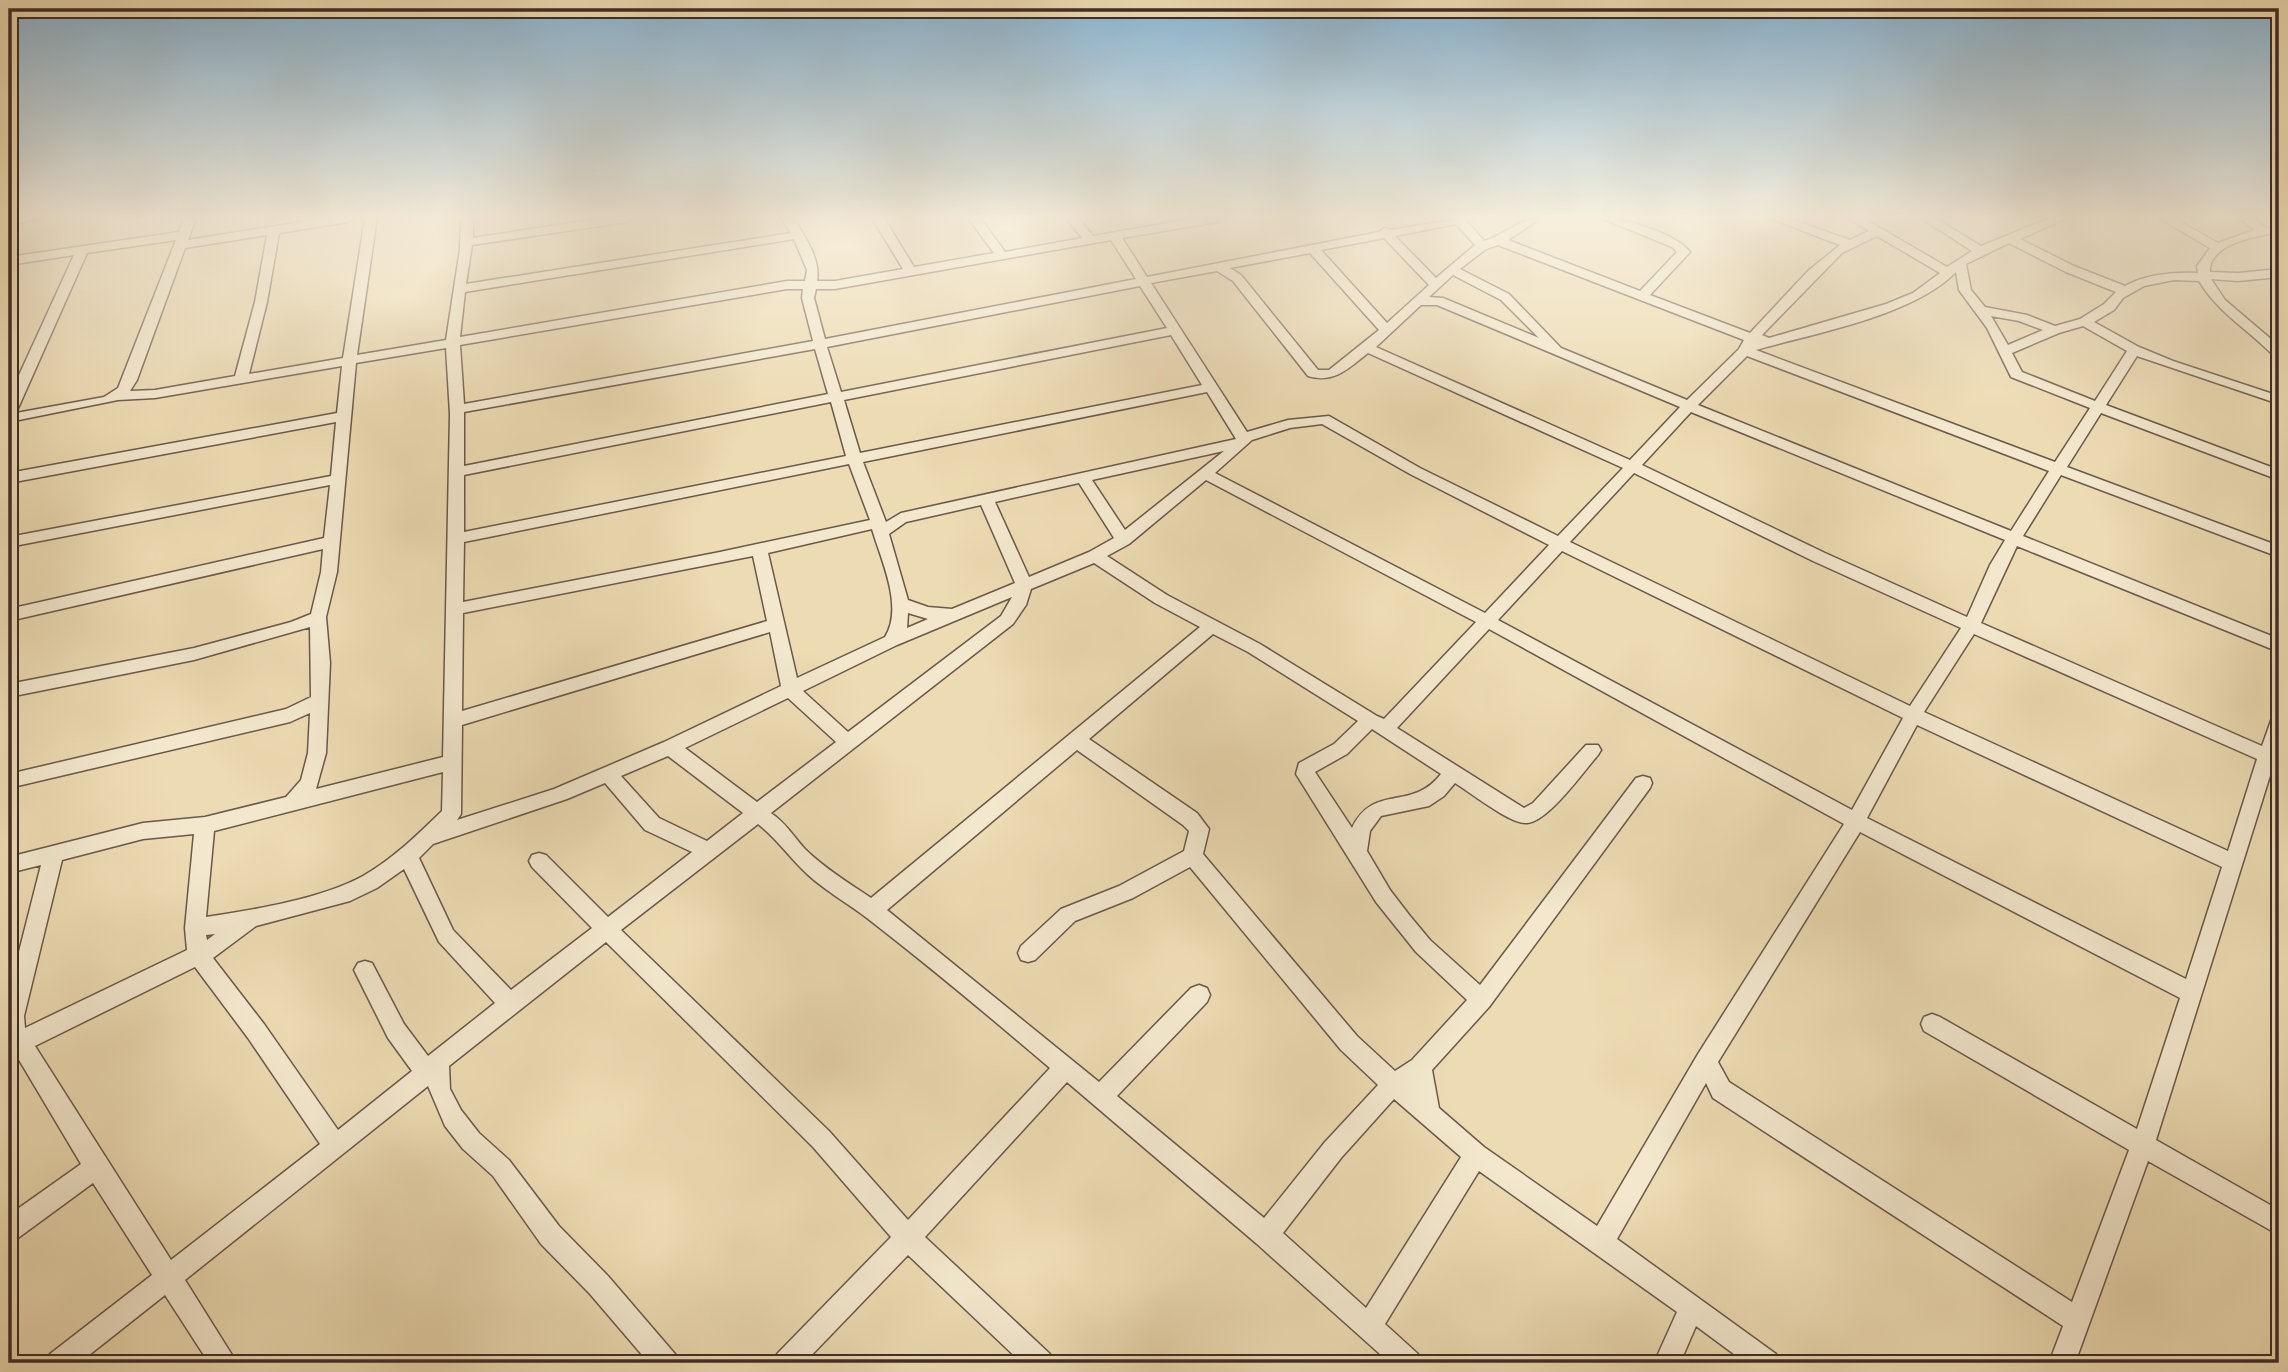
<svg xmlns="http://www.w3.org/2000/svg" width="2288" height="1372" viewBox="0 0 2288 1372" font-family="'IM FELL Great Primer',serif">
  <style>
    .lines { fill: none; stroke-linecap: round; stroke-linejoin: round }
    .minor-casing { stroke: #6a584a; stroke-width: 3 }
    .minor { fill: #f3e8ce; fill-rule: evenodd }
  </style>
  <rect width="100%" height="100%" fill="#eddbb3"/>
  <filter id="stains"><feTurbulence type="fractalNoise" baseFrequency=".00286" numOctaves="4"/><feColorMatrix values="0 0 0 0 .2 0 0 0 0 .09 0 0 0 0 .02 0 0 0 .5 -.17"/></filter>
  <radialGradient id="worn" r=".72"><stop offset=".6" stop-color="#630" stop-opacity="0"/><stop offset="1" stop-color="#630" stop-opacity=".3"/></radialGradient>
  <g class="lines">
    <g class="minor-casing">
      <path id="minor" d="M 9,218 L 40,218 L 9,226 Z
        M 184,218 L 196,218 L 188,240 L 325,218 L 354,218 L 348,222 L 279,233 L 267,302 L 249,374 L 343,358 L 365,218 L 377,218 L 357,355 L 446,340 L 460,249 L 461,218 L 473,218 L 473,238 L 603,218 L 633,218 L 627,222 L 472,245 L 466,284 L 791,233 L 781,218 L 793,218 C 805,236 821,260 817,281 L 835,281 L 903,269 L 872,218 L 884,218 L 914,267 L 994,253 L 968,218 L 980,218 L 1005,252 L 1082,238 L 1066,218 L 1078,218 L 1093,236 L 1196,218 L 1223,218 L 1217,222 L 1122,238 L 1147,277 L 1379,232 L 1385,228 L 1390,230 L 1464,218 L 1484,241 C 1505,235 1519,218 1541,218 L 1508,240 L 1640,291 L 1677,252 L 1672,247 L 1601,218 C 1625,218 1675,233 1690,252 L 1650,295 L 1750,333 L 1808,271 L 1840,245 L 1769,218 L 1787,218 L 1850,240 L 1869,231 L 1848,218 L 1863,218 L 1947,267 L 1972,251 L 1921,218 L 1935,218 L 1981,246 L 2050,218 L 2067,218 L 2020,239 L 2074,266 L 2125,286 C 2147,274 2173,272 2198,273 L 2197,266 L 2210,248 L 2159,218 L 2174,218 L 2218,243 L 2254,230 L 2239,218 L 2253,218 L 2266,228 L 2279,226 L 2279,232 C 2259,236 2208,243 2210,272 L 2238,273 L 2279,269 L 2279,277 L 2238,281 L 2211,279 L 2225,300 L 2279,346 L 2279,357 L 2274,356 C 2249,330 2218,313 2199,281 L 2174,280 L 2144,286 L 2123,298 L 2114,310 L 2094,322 L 2139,347 L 2173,361 L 2279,396 L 2279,404 L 2137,356 L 2106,405 L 2279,470 L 2279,480 L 2101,413 L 2067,467 L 2279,546 L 2279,557 L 2061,475 L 2023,536 L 2279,639 L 2279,652 L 2017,546 L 1981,623 L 2262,746 L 2273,715 L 2279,713 L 2279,768 L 2273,766 L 2156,1140 L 2279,1210 L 2279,1235 L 2148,1161 L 2075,1363 L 2049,1363 L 2063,1326 L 1713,1098 L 1706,1083 L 1617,1239 L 1776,1354 L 1780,1363 L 1746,1363 L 1696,1326 L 1680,1363 L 1654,1363 L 1677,1312 L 1479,1171 L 1385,1324 L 1418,1354 L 1422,1363 L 1390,1363 L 1257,1244 L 1067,1082 L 925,1237 L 1050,1354 L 1054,1363 L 1022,1363 L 908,1255 L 804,1363 L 773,1363 L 777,1354 L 891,1237 L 813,1147 L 606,942 L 449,1066 L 450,1089 L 461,1110 L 479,1133 L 509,1160 L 559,1226 L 608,1276 L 675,1354 L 679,1363 L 649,1363 L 590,1294 L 541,1244 L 493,1176 L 463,1149 L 445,1126 L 428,1086 L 185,1280 L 237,1363 L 209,1363 L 165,1295 L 79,1363 L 46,1363 L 50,1354 L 152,1275 L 93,1183 L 18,1238 L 9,1241 L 9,1215 L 81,1164 L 9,1043 L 9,991 L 41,865 L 9,873 L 9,857 L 143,823 L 205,817 L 286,797 L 301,780 L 308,753 L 310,713 L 290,722 L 9,788 L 9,774 L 286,709 L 311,697 L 310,627 L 194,660 L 9,697 L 9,684 L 194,648 L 291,622 L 311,614 L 321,572 L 323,549 L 9,621 L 9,609 L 324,538 L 330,485 L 9,547 L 9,537 L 331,476 L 336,422 L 9,483 L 9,473 L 337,413 L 342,366 L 155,398 L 118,400 L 9,422 L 9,397 L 74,255 L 9,265 L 9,257 L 179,232 ZM 1456,224 L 1475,245 L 1436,278 L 1395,236 ZM 267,235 L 255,302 L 235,376 L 155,390 L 130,391 L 137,380 L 185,248 ZM 1877,236 L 1940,273 L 1913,293 L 1886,304 L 1769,338 L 1762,335 L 1842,253 ZM 1384,238 L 1429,285 L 1387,323 L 1321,250 ZM 794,239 L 807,270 L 805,281 L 787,281 L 460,337 L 465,292 ZM 176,240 L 118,388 L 104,397 L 16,413 L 87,253 ZM 1111,240 L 1136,279 L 825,339 L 814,298 L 816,289 L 835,289 ZM 2009,243 L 2066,272 L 2116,292 L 2104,304 L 2080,319 L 2055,326 L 2027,315 L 1985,307 L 1971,290 L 1966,264 ZM 1498,245 L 1744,340 L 1739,349 L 1687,400 L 1561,348 L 1509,294 L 1460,269 L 1486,249 ZM 1310,253 L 1379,330 L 1329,370 L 1318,370 L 1241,275 L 1230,268 ZM 1217,271 L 1233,281 L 1308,376 C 1334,384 1349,368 1368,353 L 1623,468 L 1558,536 L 1420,468 L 1329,416 L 1288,420 L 1247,432 L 1151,283 ZM 1956,272 L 1959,290 L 1987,328 L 2011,377 L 2090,408 L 2055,462 L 1756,350 C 1815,333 1913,316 1956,272 ZM 1453,275 L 1501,300 L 1539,338 L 1443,298 L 1429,297 ZM 1140,286 L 1167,328 L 841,392 L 827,347 ZM 787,289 L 803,289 L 802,298 L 813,341 L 464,404 L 460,345 ZM 1421,305 L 1437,305 L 1680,407 L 1630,460 L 1376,347 ZM 1991,316 L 2019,321 L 2043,330 L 2008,345 ZM 2083,326 L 2127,351 L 2095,401 L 2022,372 L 2012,353 L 2059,333 ZM 1171,335 L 1202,385 L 860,453 L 844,400 ZM 446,348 L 450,414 L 443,757 L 316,789 L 326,753 L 330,663 L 326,617 L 337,572 L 356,363 ZM 815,349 L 828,394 L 464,466 L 464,412 ZM 1747,356 L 2049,471 L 2011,531 L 1698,405 ZM 1207,392 L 1236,439 L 901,513 L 886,522 L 863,462 ZM 831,402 L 846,456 L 464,532 L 464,475 ZM 1691,412 L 2005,540 L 1990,565 L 1967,617 L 1825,553 L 1642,465 ZM 1322,424 L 1410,474 L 1549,545 L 1485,613 L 1215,473 L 1252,440 L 1290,428 ZM 1224,451 L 1125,530 L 1092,480 ZM 849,464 L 870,520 L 720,552 L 463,602 L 464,542 ZM 1634,473 L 1813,561 L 1961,628 L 1910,706 L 1570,542 ZM 1206,480 L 1476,622 L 1384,719 L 1377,716 L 1260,644 L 1167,595 L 1107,556 L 1129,544 ZM 1079,483 L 1114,538 L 1089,552 L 1029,577 L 995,502 ZM 981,505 L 1015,583 L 952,609 L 928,607 L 908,600 L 889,534 L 906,522 ZM 872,529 C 881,560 904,607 885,637 L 797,678 L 768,553 ZM 1562,551 L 1903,718 L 1852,810 L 1498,620 ZM 753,556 L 767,621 L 462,711 L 463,613 ZM 1094,563 L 1155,603 L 1200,627 L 871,898 C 849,883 824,868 805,849 C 793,836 786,823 771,813 L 1013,624 L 1026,605 L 1031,589 ZM 1012,597 L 1001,616 L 848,732 L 803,691 L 897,645 ZM 908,613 L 928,619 L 907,628 ZM 1489,629 L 1844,824 L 1698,1054 L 1597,1226 L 1484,1147 L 1439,1108 L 1432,1070 L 1489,1007 L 1650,788 L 1652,783 L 1650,778 L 1643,776 L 1636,778 L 1480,985 L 1430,940 L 1410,916 L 1390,890 L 1367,851 L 1370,831 L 1381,816 L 1429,806 L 1444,796 L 1455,783 C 1470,792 1511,825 1527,823 C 1548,822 1584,771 1598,755 L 1601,750 L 1598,745 L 1586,745 L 1533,803 L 1524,808 L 1397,728 ZM 770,632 L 781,686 L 664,742 L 554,789 L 457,820 L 461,814 L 462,725 ZM 1213,634 L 1248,652 L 1358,721 L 1334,744 L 1299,763 L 1296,774 L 1376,902 L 1416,952 L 1467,1000 L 1412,1060 L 1395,1071 L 1357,1036 L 1203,854 L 1209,829 L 1197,813 L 1089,739 ZM 1974,634 L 2257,759 L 2228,851 L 1924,712 ZM 788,698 L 836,742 L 757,802 L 685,748 ZM 1917,725 L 2222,867 L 2186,979 L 1867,818 ZM 1372,729 L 1441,774 C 1412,812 1373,783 1352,828 L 1315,772 L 1347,754 ZM 1077,750 L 1183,825 L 1189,831 L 1184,851 L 1119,886 L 1061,909 L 1021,946 L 1018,953 L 1021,960 L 1028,962 L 1035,960 L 1075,921 L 1133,898 L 1190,867 L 1341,1050 L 1378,1085 L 1325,1142 L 1264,1218 L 1117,1096 L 1207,1002 L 1210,995 L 1207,988 L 1199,985 L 1191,988 L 1099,1082 L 887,910 ZM 668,756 L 743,813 L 707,841 L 659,818 L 621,776 ZM 443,772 L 442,811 C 417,835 393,859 363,876 C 321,899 253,910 206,917 L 214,831 ZM 605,783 L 645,830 L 692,852 L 608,917 L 546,855 L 539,853 L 532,855 L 529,861 L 532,867 L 592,928 L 511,990 L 453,930 L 419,858 L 433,844 L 567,799 ZM 758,824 C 779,840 793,863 814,880 C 831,894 850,905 867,918 C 929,966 990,1017 1050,1068 L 908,1220 L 829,1131 L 621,930 ZM 1860,832 L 2180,998 L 2137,1129 L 1940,1017 L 1932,1014 L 1924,1017 L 1921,1024 L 1924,1031 L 2129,1150 L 2072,1302 L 1729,1082 L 1718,1062 ZM 194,834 L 185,928 L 187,950 L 25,1028 L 24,1016 L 62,860 L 143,839 ZM 404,869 L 439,942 L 495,1003 L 428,1056 L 404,1024 L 372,963 L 365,961 L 358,963 L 354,970 L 388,1038 L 412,1071 L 338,1130 L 264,1024 L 213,958 L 256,926 L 350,901 L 377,888 ZM 215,934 L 207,940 L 206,935 ZM 195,967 L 248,1038 L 320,1144 L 171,1260 L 35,1046 ZM 1394,1099 L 1461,1157 L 1366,1308 L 1283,1233 L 1341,1158 Z"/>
    </g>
    <use href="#minor" class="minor"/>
  </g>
  <linearGradient id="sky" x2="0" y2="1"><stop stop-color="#8ab6d4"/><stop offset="0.53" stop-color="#f7efdd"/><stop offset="1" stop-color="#f7efdd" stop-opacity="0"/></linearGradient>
  <rect width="2288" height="410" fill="url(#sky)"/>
  <rect width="2288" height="1372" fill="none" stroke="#eddbb3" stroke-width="35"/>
  <rect x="10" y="10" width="2267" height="1351" fill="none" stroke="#3f2d27" stroke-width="3.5"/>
  <rect x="18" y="18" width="2253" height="1337" fill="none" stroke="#3f2d27" stroke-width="2"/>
  <rect width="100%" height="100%" filter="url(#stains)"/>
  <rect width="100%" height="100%" fill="url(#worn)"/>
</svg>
